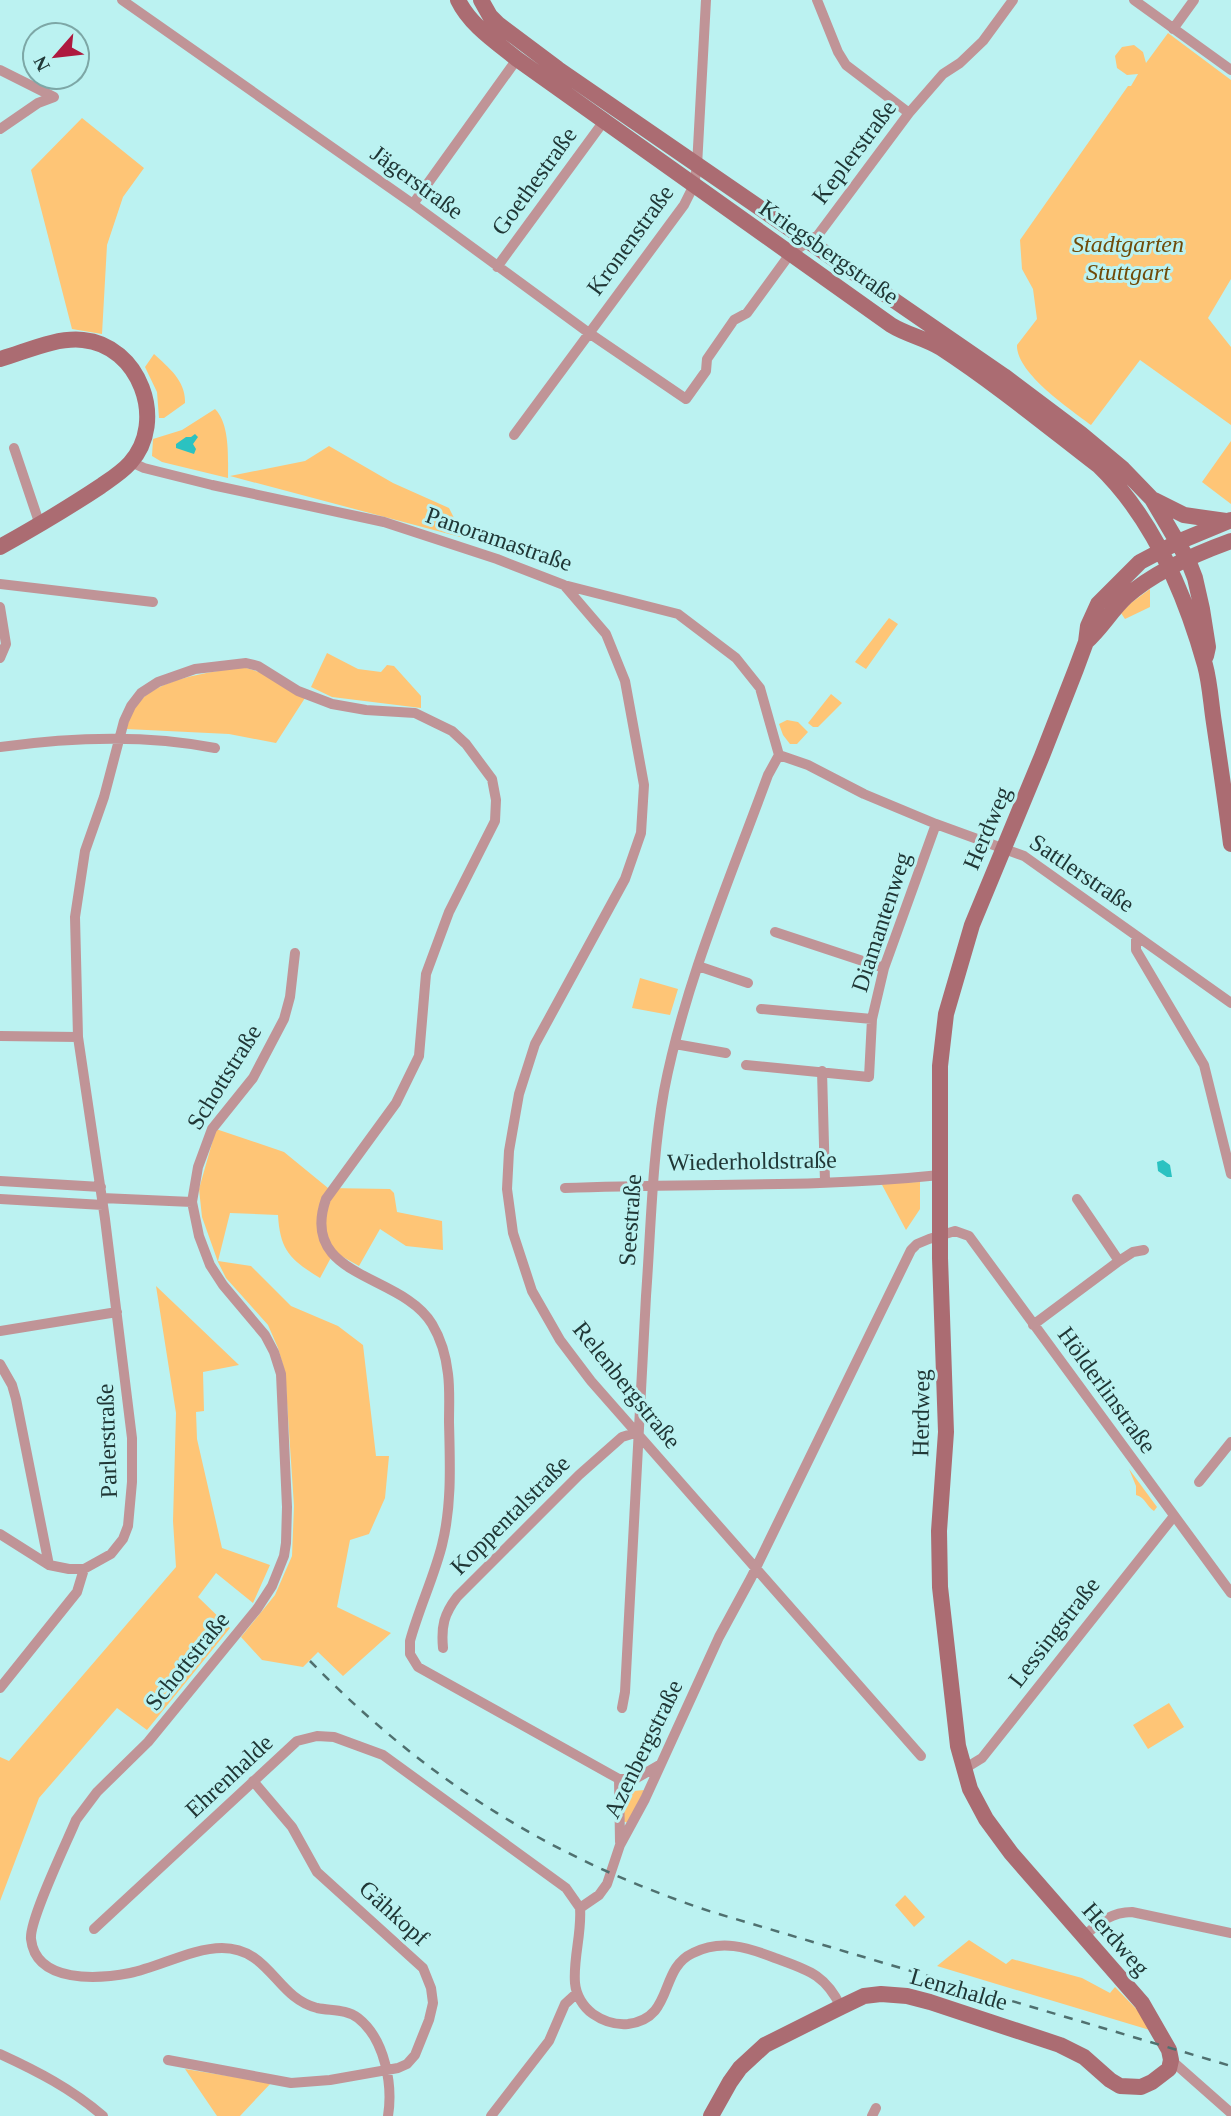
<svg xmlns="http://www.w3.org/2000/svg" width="1231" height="2116" viewBox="0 0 1231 2116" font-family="Georgia,serif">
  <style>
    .green { fill: #fec576 }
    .water { fill: #2bc2c1 }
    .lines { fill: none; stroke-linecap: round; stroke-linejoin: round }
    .street { stroke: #c09497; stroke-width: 10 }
    .secondary { stroke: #ab6c72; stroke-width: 16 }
    .rail { stroke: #4f706f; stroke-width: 2.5; stroke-dasharray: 9 9; stroke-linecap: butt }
    .labels { text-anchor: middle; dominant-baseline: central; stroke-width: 6; stroke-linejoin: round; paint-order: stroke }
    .street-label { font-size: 24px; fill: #203736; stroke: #bbf2f1 }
    .park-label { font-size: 24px; font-style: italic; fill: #6f4a08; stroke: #bbf2f1 }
  </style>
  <rect width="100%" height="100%" fill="#bbf2f1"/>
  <path class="green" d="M 1168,33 L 1231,80 L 1231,279 L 1208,318 L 1231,347 L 1231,425 L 1140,360 L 1091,425 C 1070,409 1016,373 1017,345 L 1037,319 L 1033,289 L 1022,269 L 1020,240 L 1128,86 L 1131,86 L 1138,74 L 1127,75 L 1117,68 L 1115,56 L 1122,47 L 1134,45 L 1143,52 L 1146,63 Z
    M 82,118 L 144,168 L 123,197 L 107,245 L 102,334 L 72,329 L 31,170 Z
    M 154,354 C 169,368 186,381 185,403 L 164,418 L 159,418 L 157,392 L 145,367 Z
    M 215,409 C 230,424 228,457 228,478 L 162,462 L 152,456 L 153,439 L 182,430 Z
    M 1231,441 L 1231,504 L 1202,482 Z
    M 329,446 L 393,483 L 449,508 L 464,538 L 230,476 L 305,461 Z
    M 1150,589 L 1150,607 L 1125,619 L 1121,613 L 1131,603 Z
    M 889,618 L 898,624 L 866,669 L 855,662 Z
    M 327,653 L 358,669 L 381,672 L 387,665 L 394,666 L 421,696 L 421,708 L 332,697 L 311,687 Z
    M 243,667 L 262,673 L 305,698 L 276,743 L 229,734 L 126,729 C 133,679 203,674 243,667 Z
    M 831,694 L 842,703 L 818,727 L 813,727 L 808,723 Z
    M 787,720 L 798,722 L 808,732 L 797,744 L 790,744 L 783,735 L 779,724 Z
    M 640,978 L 678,989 L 670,1015 L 632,1008 Z
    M 216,1129 L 284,1152 L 328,1188 L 390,1189 L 394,1193 L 397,1212 L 442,1221 L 443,1250 L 406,1246 L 380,1229 L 359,1266 L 334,1252 L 320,1278 C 291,1260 280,1251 278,1215 L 230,1213 L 218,1261 L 251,1266 L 291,1306 L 338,1326 L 363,1345 L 376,1456 L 389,1456 L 385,1498 L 369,1534 L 350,1540 L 337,1607 L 391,1633 L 343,1676 L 318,1652 L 303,1667 L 262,1660 L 241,1637 L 275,1595 L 292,1556 L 294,1506 L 285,1372 L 278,1348 L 268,1325 L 226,1278 L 218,1262 L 202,1217 L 199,1189 Z
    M 920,1182 L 920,1209 L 906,1230 L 881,1183 Z
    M 156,1286 L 239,1365 L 203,1372 L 204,1411 L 196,1412 L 197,1439 L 222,1548 L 270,1565 L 253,1603 L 216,1573 L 198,1597 L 230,1628 L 147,1730 L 117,1708 L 39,1798 L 0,1901 L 0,1757 L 9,1761 L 176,1567 L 173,1521 L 176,1413 Z
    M 1129,1469 L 1157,1507 L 1154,1511 C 1146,1506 1146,1498 1136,1495 L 1136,1486 Z
    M 1169,1703 L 1184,1727 L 1148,1749 L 1133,1725 Z
    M 644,1790 L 629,1823 L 622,1821 L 624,1792 Z
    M 905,1895 L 925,1917 L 914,1927 L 895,1905 Z
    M 969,1940 L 1006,1964 L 1012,1959 L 1082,1978 L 1110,1993 L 1115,1987 L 1146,2019 L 1153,2031 L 937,1966 Z
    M 185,2069 L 271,2083 L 240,2116 L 217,2116 Z"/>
  <path class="water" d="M 195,434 L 198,437 L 193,444 L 196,449 L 194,454 L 176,448 L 176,444 L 186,437 L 191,437 Z
    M 1163,1160 L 1170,1165 L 1172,1177 L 1167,1177 L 1158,1171 L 1157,1162 Z"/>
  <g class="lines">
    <path class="street" d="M 122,0 L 413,204 L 589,333 L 686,399 L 706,371 L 707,359 L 734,320 L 747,313 L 790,254 L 818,235 L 909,113 L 943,74 L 960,63 L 983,41 L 1013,0
      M 817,0 L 838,52 L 846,65 L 909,113
      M 1134,0 L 1231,70
      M 1173,29 L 1194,0
      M 0,70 L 54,97 L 38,103 L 0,129
      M 413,204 L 517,59
      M 497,267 L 604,121
      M 514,435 L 684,205 L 694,185 L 697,166 L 706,0
      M 14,448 L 40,525
      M 131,462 L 144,468 L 212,485 L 384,522 L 497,559 L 564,585 L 678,614 L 736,658 L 760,688 L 779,755
      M 0,584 L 153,602
      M 564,585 L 606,634 L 625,681 L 644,785 L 641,833 L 625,879 L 535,1044 L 519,1094 L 509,1151 L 507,1189 L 513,1233 L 532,1291 L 560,1340 L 591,1381 L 921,1756
      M 0,607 L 6,644 L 0,658
      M 0,747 C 72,737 144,734 215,748
      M 779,755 L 808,765 L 864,794 L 936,824 L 1024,856 L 1231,1003
      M 775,932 L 884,968
      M 1136,936 L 1136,950 L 1204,1065 L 1231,1174
      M 295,953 L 290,997 L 284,1019 L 253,1078 L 212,1129 L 198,1167 L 192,1202 L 199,1236 L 210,1265 L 223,1285 L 265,1335 L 274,1352 L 281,1374 L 287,1507 L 286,1543 L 284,1556 L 272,1586 L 257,1609 L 148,1742 L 97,1792 L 76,1820 C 67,1842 29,1920 31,1939 C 36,1984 99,1979 130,1973 C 159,1967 193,1948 222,1948 C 270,1948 276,1998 317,2008 C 331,2011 346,2009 358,2018 C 385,2039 393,2085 388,2116
      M 698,966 L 748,983
      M 761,1009 L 872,1019
      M 0,1036 L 78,1037
      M 675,1044 L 726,1053
      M 746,1065 L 869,1077 L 872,1019 L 884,968 L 936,824
      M 822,1071 L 825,1182
      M 0,1181 L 101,1187
      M 565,1188 C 690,1183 816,1188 940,1175
      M 102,1198 L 192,1202
      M 0,1199 L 103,1205
      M 1077,1199 L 1119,1261
      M 1033,1325 L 1119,1261 L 1133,1252 L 1144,1250
      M 0,1331 L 117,1312
      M 0,1364 L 12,1385 L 16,1399 L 49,1565
      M 1199,1482 L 1231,1442
      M 0,1534 L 49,1565 L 69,1569 L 84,1569 L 111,1554 L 123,1539 L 128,1526 L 132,1482 L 132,1438 L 105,1219 L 78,1037 L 75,917 L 85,851 L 104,797 L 124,721 L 131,706 L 141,693 L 158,682 L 195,669 L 246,663 L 258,666 L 298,691 L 332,704 L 366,710 L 415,713 L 452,731 L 466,744 L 492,779 L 496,800 L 495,821 L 449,912 L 426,974 L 419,1056 L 396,1103 L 326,1199 C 298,1279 402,1273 432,1324 C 441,1339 446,1356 448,1374 C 450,1390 449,1406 449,1422 C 450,1463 452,1505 442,1545 C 434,1577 419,1608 410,1641 L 410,1654 L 418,1667 L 619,1779 L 635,1779 L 661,1764
      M 443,1648 C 441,1626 444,1614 457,1597 L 579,1475 L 622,1437 L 638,1432
      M 0,1688 L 77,1592 L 84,1569
      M 622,1708 L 625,1692 C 633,1560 638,1428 646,1296 C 651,1228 652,1158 664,1091 C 685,982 730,879 768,775 L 779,755
      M 964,1769 L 982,1758 L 1174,1516
      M 619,1779 L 620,1842
      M 94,1929 L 297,1741 L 317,1736 L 334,1737 L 383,1755 L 566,1888 L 580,1908
      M 1084,1936 C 1099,1923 1111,1912 1132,1912 L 1231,1933
      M 841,2007 C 825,1974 808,1970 775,1958 C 747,1947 721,1939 693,1953 C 658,1969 675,2018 628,2024 C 616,2025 603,2021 593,2014 C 583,2007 576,1995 575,1983 C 573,1958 582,1933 580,1908 L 599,1895 L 607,1884 L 620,1845 L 645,1799 L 719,1637 L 751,1578 L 911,1250 L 917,1244 L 929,1239 L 955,1231 L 969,1236 L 1231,1593
      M 0,2054 C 37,2071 72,2089 103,2116
      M 168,2060 L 291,2083 L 330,2080 L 398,2068 L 407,2064 L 415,2055 L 429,2020 L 433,2003 L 431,1988 L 423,1968 L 317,1872 L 292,1827 L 253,1781
      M 1171,2060 L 1231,2113
      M 491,2116 L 549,2041 L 565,2004 L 577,1993
      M 872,2116 L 876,2108"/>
    <path class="secondary" d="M 458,0 C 470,25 496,42 517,59 L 891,325 C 907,335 925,338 941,348 C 996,384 1047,426 1099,466 C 1153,518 1185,594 1205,665 C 1210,683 1211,704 1214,723 C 1220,763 1226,804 1231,844
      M 481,0 L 490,16 L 498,24 L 558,69 L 1004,376 L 1081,434 L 1123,469 L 1152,499 L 1188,560 L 1195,578 L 1202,609 L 1208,647 L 1206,656
      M 0,359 C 25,352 56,337 83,340 C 139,345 168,421 130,463 C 122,472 111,479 101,486 C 68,508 34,528 0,547
      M 1154,500 L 1184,515 L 1226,521
      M 1086,642 C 1101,629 1111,611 1126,597 C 1154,572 1195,554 1231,541
      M 711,2116 L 730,2082 L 740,2068 L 765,2045 L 841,2007 L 864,1996 L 881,1994 L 907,1996 L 930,2002 L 1060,2045 L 1084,2057 L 1110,2080 L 1120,2086 L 1141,2087 L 1152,2082 L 1169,2069 L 1171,2060 L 1169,2050 L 1142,2003 L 1011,1853 L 986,1819 L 970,1789 L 958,1746 L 940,1587 L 939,1531 L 946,1432 L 940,1258 L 940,1066 L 946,1014 L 972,925 L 1042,756 L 1076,669 L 1086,642 L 1088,626 L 1098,604 L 1140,562 L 1178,542 L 1231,520"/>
    <path class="rail" d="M 310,1661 C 428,1782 552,1859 712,1912 L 1231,2066"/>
  </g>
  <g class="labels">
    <g class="street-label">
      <text transform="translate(854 152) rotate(-53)">Keplerstraße</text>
      <text transform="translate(534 181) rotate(-54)">Goethestraße</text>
      <text transform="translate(417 182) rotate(36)">Jägerstraße</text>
      <text transform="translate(630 240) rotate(-54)">Kronenstraße</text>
      <text transform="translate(829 252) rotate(35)">Kriegsbergstraße</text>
      <text transform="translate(499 539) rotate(19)">Panoramastraße</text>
      <text transform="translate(987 828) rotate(-67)">Herdweg</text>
      <text transform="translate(1082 873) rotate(34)">Sattlerstraße</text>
      <text transform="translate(881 922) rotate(-72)">Diamantenweg</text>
      <text transform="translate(224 1077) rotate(-58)">Schottstraße</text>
      <text transform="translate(752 1161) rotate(-1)">Wiederholdstraße</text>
      <text transform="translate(630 1220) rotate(-86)">Seestraße</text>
      <text transform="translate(627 1385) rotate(51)">Relenbergstraße</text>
      <text transform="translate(1107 1390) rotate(54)">Hölderlinstraße</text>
      <text transform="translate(921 1413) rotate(-89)">Herdweg</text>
      <text transform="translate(107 1441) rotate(-92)">Parlerstraße</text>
      <text transform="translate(510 1515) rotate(-45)">Koppentalstraße</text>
      <text transform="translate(1054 1632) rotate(-52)">Lessingstraße</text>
      <text transform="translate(187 1661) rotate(-51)">Schottstraße</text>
      <text transform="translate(643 1749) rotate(-64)">Azenbergstraße</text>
      <text transform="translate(229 1776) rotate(-43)">Ehrenhalde</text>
      <text transform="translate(394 1913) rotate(42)">Gähkopf</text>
      <text transform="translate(1116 1939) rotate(49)">Herdweg</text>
      <text transform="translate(959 1989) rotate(16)">Lenzhalde</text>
    </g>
    <g class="park-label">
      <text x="1128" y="244">Stadtgarten<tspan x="1128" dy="28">Stuttgart</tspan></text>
    </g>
  </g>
  <g transform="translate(56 56) rotate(242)"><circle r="33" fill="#bbf2f1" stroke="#7da7a6" stroke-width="2"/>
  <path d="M0-5L12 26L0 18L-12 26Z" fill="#ae193f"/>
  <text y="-10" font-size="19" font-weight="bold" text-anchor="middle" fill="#203736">N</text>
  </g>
</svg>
